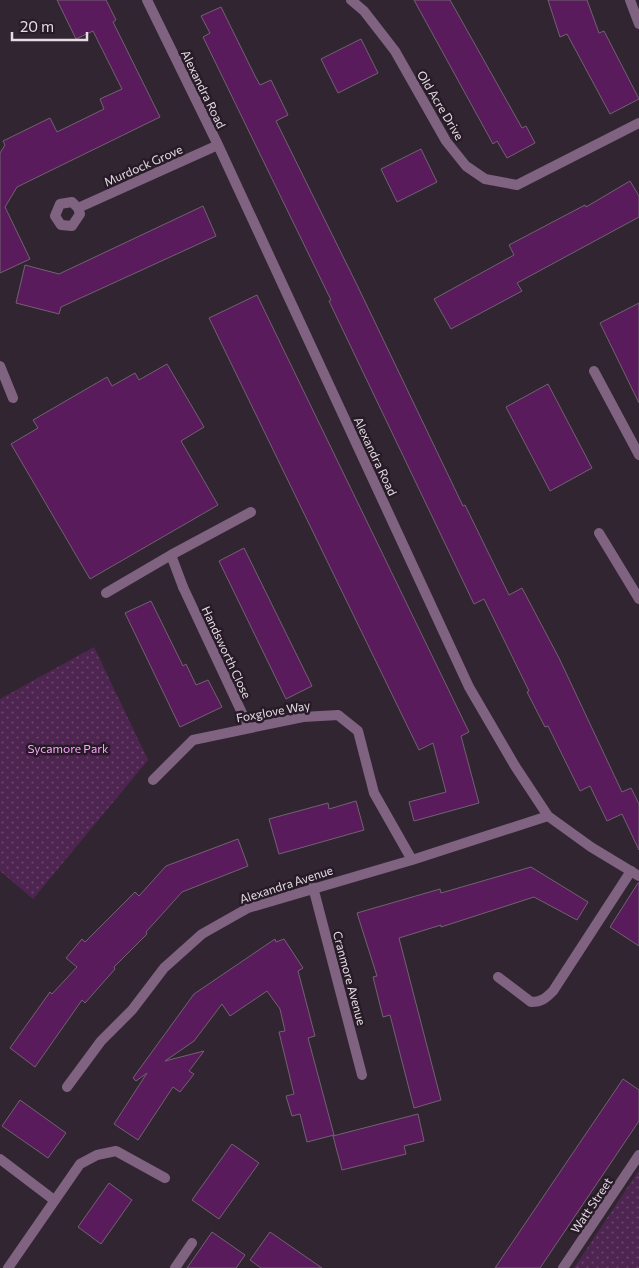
<svg xmlns="http://www.w3.org/2000/svg" width="639" height="1268" viewBox="0 0 639 1268" font-family="Commissioner,sans-serif">
  <style>
    .park { fill: url(#park-dots) }
    .building { fill: #5a1b5c; stroke: #706270 }
    .lines { fill: none; stroke-linecap: round; stroke-linejoin: round }
    .lane { stroke: #806380; stroke-width: 10 }
    .street { stroke: #806380; stroke-width: 10 }
    .labels { text-anchor: middle; dominant-baseline: central; stroke-width: 5; stroke-linejoin: round; paint-order: stroke }
    .street-label { font-size: 12px; fill: #e5dce4; stroke: #281b28 }
    .park-label { font-size: 12px; fill: #fca3fd; stroke: #281b28 }
  </style>
  <defs>
    <pattern id="park-dots" width="8" height="8" patternUnits="userSpaceOnUse" patternTransform="scale(1.25)"><rect width="8" height="8" fill="#4e2550"/><path d="M2 2h.1M6 6h.1" fill="none" stroke="#674469" stroke-width="1.8" stroke-linecap="round"/></pattern>
  </defs>
  <rect width="100%" height="100%" fill="#322532"/>
  <path class="park" d="M 94,647 L 148,760 L 33,899 L 0,871 L 0,699 Z
    M 639,1170 L 639,1268 L 574,1268 Z"/>
  <path class="building" d="M 57,0 L 106,0 L 116,20 L 113,22 L 160,117 L 17,187 L 5,207 L 30,259 L 0,273 L 0,153 L 5,145 L 3,141 L 50,118 L 57,132 L 104,109 L 100,99 L 122,89 L 93,31 L 76,39 Z
    M 414,0 L 450,0 L 522,128 L 526,126 L 535,143 L 507,158 L 497,141 L 493,144 Z
    M 548,0 L 587,0 L 599,33 L 604,31 L 639,99 L 610,114 L 567,34 L 560,37 Z
    M 221,7 L 255,76 L 260,85 L 271,80 L 288,115 L 276,121 L 358,287 L 463,506 L 465,505 L 509,595 L 522,588 L 559,658 L 622,792 L 631,788 L 639,804 L 639,850 L 622,814 L 607,821 L 590,786 L 580,791 L 548,726 L 545,727 L 527,692 L 529,691 L 484,599 L 474,604 L 329,301 L 331,300 L 203,37 L 210,33 L 201,16 Z
    M 361,39 L 378,73 L 338,93 L 321,59 Z
    M 421,149 L 437,182 L 397,202 L 381,169 Z
    M 630,181 L 639,196 L 639,217 L 517,283 L 522,291 L 451,329 L 434,299 L 514,255 L 509,245 L 585,205 L 586,207 Z
    M 203,206 L 216,236 L 61,307 L 59,314 L 16,303 L 25,265 L 59,274 Z
    M 257,295 L 469,732 L 461,736 L 479,803 L 414,821 L 409,802 L 446,792 L 433,743 L 419,750 L 209,318 Z
    M 639,303 L 639,403 L 600,323 Z
    M 167,364 L 204,427 L 181,441 L 218,505 L 90,579 L 11,444 L 38,428 L 33,420 L 107,377 L 112,386 L 135,373 L 139,380 Z
    M 548,384 L 592,468 L 550,491 L 506,407 Z
    M 244,548 L 312,686 L 286,699 L 219,561 Z
    M 151,601 L 183,666 L 186,664 L 196,685 L 208,680 L 222,707 L 180,727 L 125,613 Z
    M 356,801 L 364,830 L 279,854 L 269,819 L 328,803 L 329,809 Z
    M 238,839 L 248,866 L 182,892 L 146,932 L 147,934 L 114,967 L 115,969 L 85,1003 L 82,1000 L 35,1067 L 10,1048 L 50,992 L 52,994 L 77,967 L 66,958 L 82,939 L 85,942 L 135,892 L 139,896 L 166,866 Z
    M 531,867 L 588,902 L 577,920 L 534,897 L 441,927 L 441,925 L 399,938 L 441,1100 L 414,1108 L 390,1015 L 383,1017 L 373,977 L 377,976 L 357,913 L 440,889 L 441,893 Z
    M 638,883 L 639,883 L 639,946 L 610,927 Z
    M 275,939 L 276,942 L 284,939 L 303,968 L 298,971 L 315,1036 L 308,1038 L 334,1135 L 307,1142 L 300,1114 L 292,1116 L 286,1096 L 294,1094 L 279,1032 L 285,1031 L 280,1009 L 267,991 L 230,1016 L 222,1004 L 194,1041 L 165,1061 L 204,1051 L 189,1071 L 194,1074 L 180,1092 L 173,1087 L 138,1140 L 114,1124 L 147,1073 L 136,1081 L 133,1078 L 194,994 Z
    M 623,1079 L 639,1090 L 639,1121 L 540,1268 L 495,1268 Z
    M 20,1100 L 66,1133 L 48,1158 L 2,1126 Z
    M 418,1114 L 424,1141 L 404,1146 L 406,1154 L 342,1170 L 333,1136 Z
    M 232,1144 L 259,1163 L 219,1219 L 192,1200 Z
    M 109,1183 L 132,1200 L 101,1244 L 78,1227 Z
    M 212,1232 L 245,1255 L 236,1268 L 187,1268 Z
    M 270,1232 L 322,1268 L 261,1268 L 250,1260 Z"/>
  <g class="lines">
    <path class="lane" d="M 630,0 L 639,24
      M 0,366 L 13,398
      M 594,371 L 639,455
      M 599,533 L 639,599
      M 171,555 L 251,512
      M 106,593 L 171,555 L 183,587
      M 498,977 L 531,1002 C 542,1002 546,998 553,991 L 631,871
      M 175,1268 L 192,1243"/>
    <path class="street" d="M 147,0 L 218,145 L 469,687 L 515,766 L 548,816 L 591,847 L 639,876
      M 351,0 L 364,11 L 395,51 L 446,141 L 466,166 L 485,179 L 517,185 L 639,123
      M 72,202 L 78,208 L 80,214 L 72,226 L 61,225 L 55,216 L 60,204 Z
      M 78,208 L 218,145
      M 183,587 L 249,728
      M 153,780 L 193,740 L 303,717 L 338,715 L 358,731 L 374,793 L 412,860
      M 313,887 L 362,1075
      M 67,1087 L 101,1041 L 132,1010 L 164,968 L 202,934 L 248,908 L 412,860 L 548,816
      M 0,1159 L 54,1200
      M 8,1268 L 80,1164 L 97,1155 L 116,1151 L 165,1178
      M 563,1268 L 639,1155"/>
  </g>
  <g class="labels">
    <g class="street-label">
      <text transform="translate(204 89) rotate(64)">Alexandra Road</text>
      <text transform="translate(441 105) rotate(59)">Old Acre Drive</text>
      <text transform="translate(143 165) rotate(-24)">Murdock Grove</text>
      <text transform="translate(376 456) rotate(65)">Alexandra Road</text>
      <text transform="translate(227 652) rotate(65)">Handsworth Close</text>
      <text transform="translate(273 711) rotate(-10)">Foxglove Way</text>
      <text transform="translate(286 884) rotate(-18)">Alexandra Avenue</text>
      <text transform="translate(350 978) rotate(75)">Cranmore Avenue</text>
      <text transform="translate(591 1205) rotate(-56)">Watt Street</text>
    </g>
    <g class="park-label">
      <text x="68" y="748">Sycamore Park</text>
    </g>
  </g>
  <path d="M12 32v8h75v-8" fill="none" stroke="#e5dce4" stroke-width="2.5"/>
  <text x="20" y="32" font-size="15" fill="#e5dce4" stroke="#281b28" stroke-width="4" paint-order="stroke">20 m</text>
</svg>
